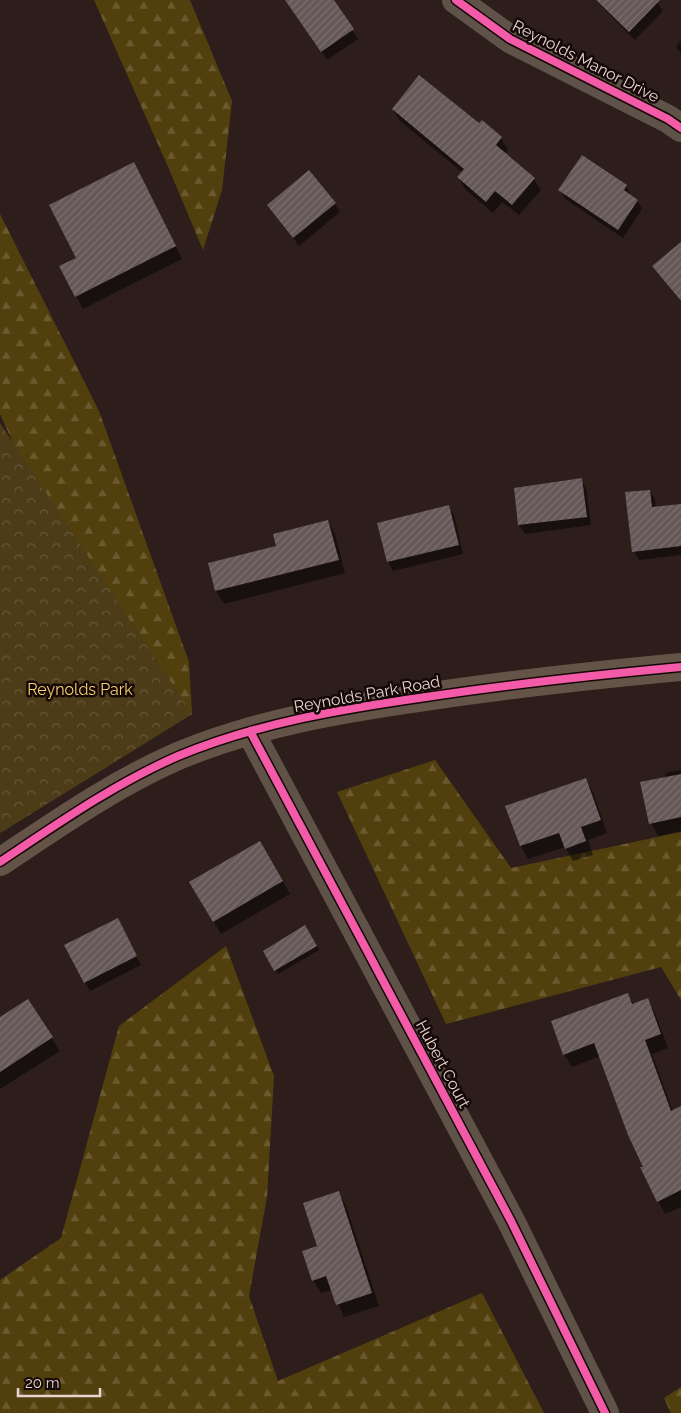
<svg xmlns="http://www.w3.org/2000/svg" width="681" height="1413" viewBox="0 0 681 1413" font-family="Raleway,sans-serif">
  <style>
    .forest { fill: url(#forest-firs) }
    .park { fill: url(#park-crowns) }
    .shadow { fill: #0007 }
    .building { fill: url(#building-hatch) }
    .lines { fill: none; stroke-linecap: round; stroke-linejoin: round }
    .minor { stroke: #5f5248; stroke-width: 28 }
    .secondary { stroke: #635447; stroke-width: 28 }
    .cycleway-casing { stroke: #140806; stroke-width: 11 }
    .cycleway { stroke: #f35aa7; stroke-width: 8 }
    .labels { text-anchor: middle; dominant-baseline: central; stroke-width: 5; stroke-linejoin: round; paint-order: stroke }
    .street-label { font-size: 16px; fill: #e7d3cf; stroke: #140806 }
    .park-label { font-size: 16px; fill: #f7d070; stroke: #140806 }
  </style>
  <defs>
    <pattern id="forest-firs" width="22" height="20" patternUnits="userSpaceOnUse" patternTransform="scale(1.25)"><rect width="22" height="20" fill="#523f0e"/><path d="M5 1l3.5 6h-7zM16 11l3.5 6h-7z" fill="#6b5a30"/></pattern>
    <pattern id="park-crowns" width="20" height="18" patternUnits="userSpaceOnUse" patternTransform="scale(1.25)"><rect width="20" height="18" fill="#4c3c18"/><path d="M2 6a3 3 0 1 1 6 0M12 15a3 3 0 1 1 6 0" fill="none" stroke="#665739"/></pattern>
    <pattern id="building-hatch" width="6" height="6" patternUnits="userSpaceOnUse" patternTransform="scale(1.25)"><rect width="6" height="6" fill="#665858"/><path d="M-1 1l2-2M0 6l6-6M5 7l2-2" fill="none" stroke="#7c6f6f"/></pattern>
  </defs>
  <rect width="100%" height="100%" fill="#2d1e1b"/>
  <path class="forest" d="M 94,0 L 190,0 L 232,101 L 222,190 L 203,250 L 169,169 Z
    M 0,214 L 99,411 L 189,662 L 192,714 L 0,833 L 44,511 L 0,414 Z
    M 435,760 L 511,868 L 681,832 L 681,1000 L 661,967 L 446,1024 L 337,792 Z
    M 226,946 L 274,1076 L 267,1197 L 249,1296 L 278,1381 L 482,1293 L 544,1413 L 0,1413 L 0,1280 L 61,1238 L 119,1026 Z
    M 681,1387 L 681,1413 L 671,1413 L 664,1398 Z"/>
  <path class="park" d="M 0,423 L 192,714 L 0,833 Z"/>
  <path class="shadow" d="M 298,0 L 332,0 L 358,39 L 327,60 L 296,14 Z
    M 595,0 L 655,0 L 663,11 L 635,40 Z
    M 681,41 L 681,54 L 676,46 Z
    M 393,109 L 479,125 L 482,122 L 501,138 L 508,150 L 505,154 L 534,179 L 541,190 L 519,215 L 502,202 L 493,213 L 465,189 L 458,177 L 462,172 L 400,121 Z
    M 582,157 L 626,186 L 631,196 L 637,200 L 642,209 L 623,238 L 565,199 L 560,190 Z
    M 141,177 L 182,259 L 83,309 L 76,296 L 78,258 Z
    M 335,204 L 340,212 L 299,246 L 269,205 Z
    M 681,244 L 681,302 L 654,266 Z
    M 581,479 L 586,488 L 591,525 L 525,534 L 519,525 L 515,489 Z
    M 650,491 L 655,500 L 656,508 L 681,505 L 681,555 L 639,560 L 634,551 Z
    M 448,506 L 454,515 L 463,554 L 393,571 L 388,562 L 379,524 Z
    M 328,521 L 335,534 L 345,573 L 224,604 L 216,591 L 210,564 L 277,546 Z
    M 681,770 L 681,831 L 658,836 L 651,823 L 666,778 L 665,773 Z
    M 586,779 L 593,792 L 607,833 L 588,840 L 593,855 L 573,861 L 565,847 L 528,859 L 521,846 L 507,806 Z
    M 260,842 L 290,894 L 221,934 L 191,882 Z
    M 305,927 L 319,950 L 278,974 L 264,951 Z
    M 122,928 L 141,965 L 90,991 L 85,982 Z
    M 628,995 L 634,1005 L 647,1000 L 655,1013 L 668,1048 L 652,1054 L 673,1112 L 681,1116 L 681,1207 L 665,1214 L 658,1201 L 600,1056 L 572,1067 L 564,1054 Z
    M 28,1001 L 60,1051 L 0,1089 L 0,1019 Z
    M 339,1193 L 346,1206 L 379,1306 L 344,1317 L 332,1290 L 321,1293 L 313,1280 L 319,1247 Z"/>
  <path class="building" d="M 285,0 L 334,0 L 354,29 L 321,52 Z
    M 596,0 L 660,0 L 629,32 Z
    M 419,75 L 479,123 L 482,120 L 502,137 L 496,145 L 535,178 L 512,205 L 495,191 L 486,202 L 457,177 L 464,169 L 392,109 Z
    M 582,155 L 627,185 L 624,190 L 638,200 L 618,230 L 558,190 Z
    M 134,162 L 176,246 L 75,297 L 59,266 L 76,258 L 49,205 Z
    M 309,170 L 336,203 L 293,238 L 267,205 Z
    M 681,242 L 681,301 L 652,266 Z
    M 582,478 L 587,517 L 518,525 L 514,488 Z
    M 650,490 L 652,507 L 681,504 L 681,546 L 632,552 L 625,492 Z
    M 449,505 L 459,545 L 387,562 L 377,523 Z
    M 328,520 L 339,560 L 215,591 L 208,563 L 276,546 L 273,534 Z
    M 681,774 L 681,817 L 649,824 L 640,782 Z
    M 586,778 L 601,820 L 581,827 L 586,841 L 565,849 L 559,833 L 520,846 L 505,806 Z
    M 260,841 L 283,881 L 213,922 L 189,882 Z
    M 118,918 L 137,956 L 84,983 L 64,945 Z
    M 305,925 L 317,946 L 274,971 L 263,951 Z
    M 628,993 L 632,1004 L 648,998 L 661,1034 L 645,1040 L 671,1111 L 681,1106 L 681,1190 L 657,1202 L 640,1167 L 643,1167 L 628,1135 L 594,1043 L 563,1055 L 551,1021 Z
    M 28,999 L 53,1037 L 0,1072 L 0,1017 Z
    M 339,1191 L 372,1293 L 336,1305 L 326,1276 L 312,1281 L 302,1251 L 317,1246 L 303,1203 Z"/>
  <g class="lines">
    <path class="minor" d="M 456,0 L 510,39 L 668,119 L 681,128
      M 250,731 L 511,1221 L 605,1413"/>
    <path class="secondary" d="M 0,862 C 57,824 114,784 178,756 C 257,723 342,709 426,697 C 511,684 596,675 681,667"/>
    <g class="cycleway-casing">
      <path id="cycleway" d="M 456,0 L 510,39 L 668,119 L 681,128
        M 250,731 L 511,1221 L 605,1413
        M 0,862 C 57,824 114,784 178,756 C 257,723 342,709 426,697 C 511,684 596,675 681,667"/>
    </g>
    <use href="#cycleway" class="cycleway"/>
  </g>
  <g class="labels">
    <g class="street-label">
      <text transform="translate(586 61) rotate(27)">Reynolds Manor Drive</text>
      <text transform="translate(367 694) rotate(-10)">Reynolds Park Road</text>
      <text transform="translate(443 1064) rotate(62)">Hubert Court</text>
    </g>
    <g class="park-label">
      <text x="80" y="689">Reynolds Park</text>
    </g>
  </g>
  <path d="M18 1388v8h82v-8" fill="none" stroke="#e7d3cf" stroke-width="2.5"/>
  <text x="25" y="1388" font-size="15" fill="#e7d3cf" stroke="#140806" stroke-width="4" paint-order="stroke">20 m</text>
</svg>
